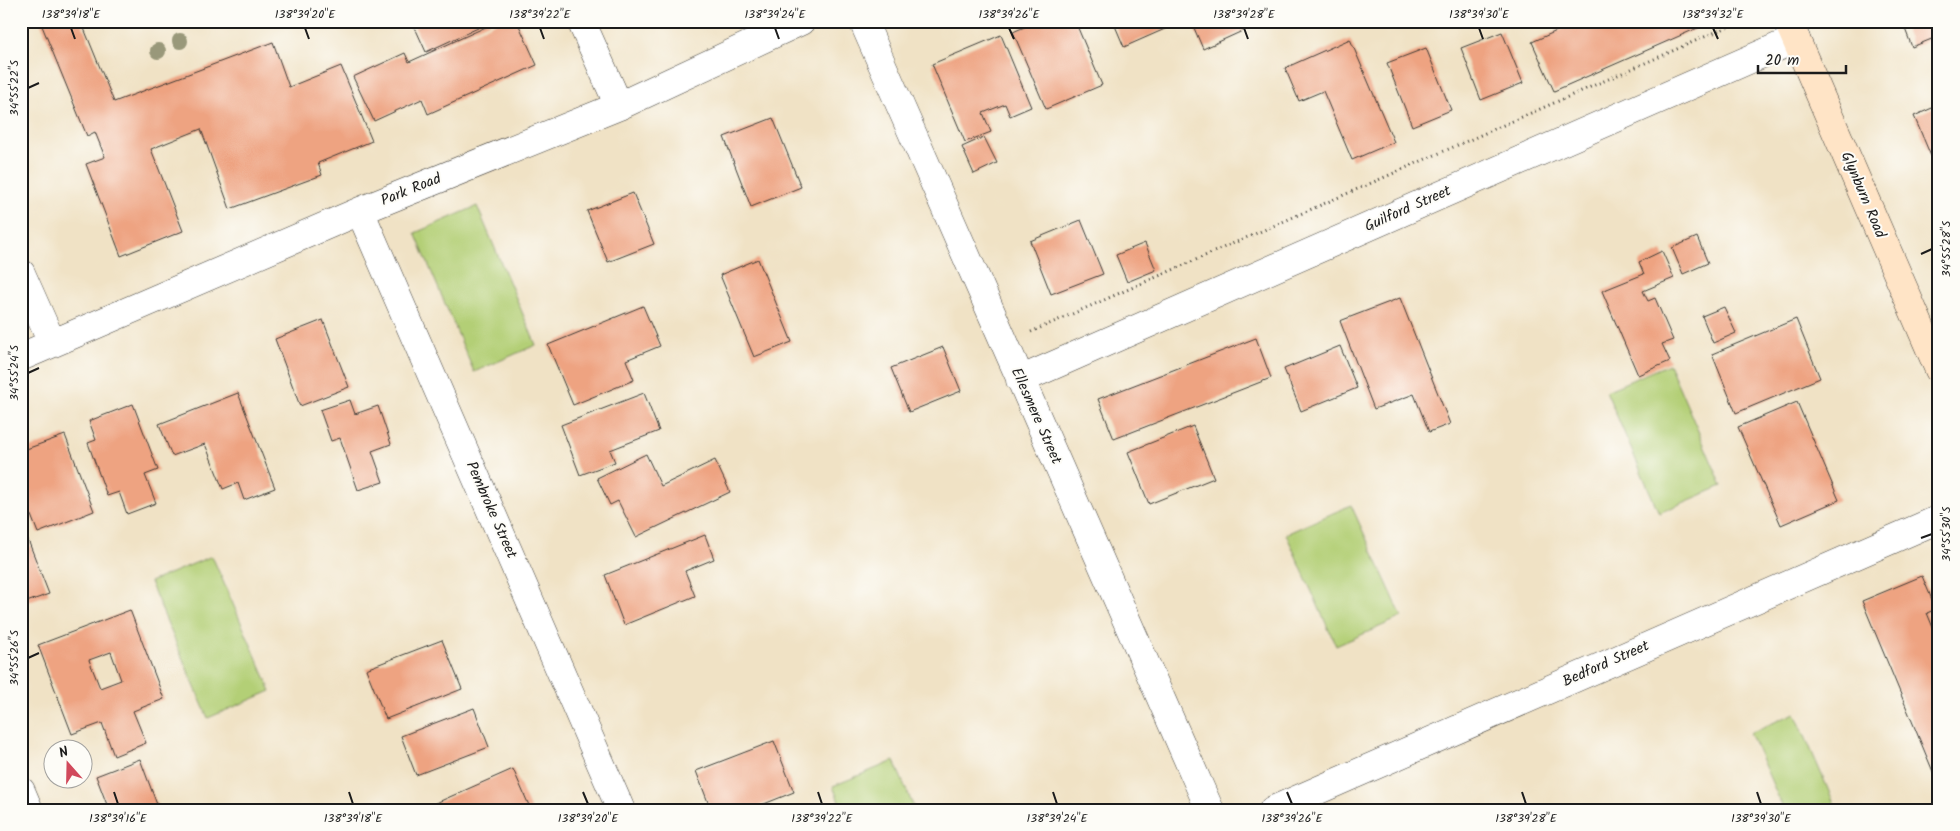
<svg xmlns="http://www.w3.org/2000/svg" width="1960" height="831" viewBox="0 0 1960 831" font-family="Kalam,sans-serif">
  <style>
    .green { fill: #b3cf76; stroke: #687649 }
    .building { fill: #eea381; fill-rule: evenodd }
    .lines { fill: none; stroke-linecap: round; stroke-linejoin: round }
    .street-casing { stroke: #3c3a35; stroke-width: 29 }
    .secondary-casing { stroke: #3c3a35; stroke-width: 29 }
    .path { stroke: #3c3a35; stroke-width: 3; stroke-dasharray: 1 4; stroke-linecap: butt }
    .street { stroke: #fff; stroke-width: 28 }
    .secondary { stroke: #ffe4c6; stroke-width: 28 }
    .tree { fill: #99987a }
    .ticks { fill: none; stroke: #1c1c1c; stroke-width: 2 }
    .labels { text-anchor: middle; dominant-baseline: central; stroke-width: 4; stroke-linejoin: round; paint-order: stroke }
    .street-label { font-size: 15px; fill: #1c1c1c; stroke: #fdfcf7 }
    .neatline { fill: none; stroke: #1c1c1c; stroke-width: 2 }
    .ticks-label { font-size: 12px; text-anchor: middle; fill: #1c1c1c }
  </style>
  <rect width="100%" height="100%" fill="#fdfcf7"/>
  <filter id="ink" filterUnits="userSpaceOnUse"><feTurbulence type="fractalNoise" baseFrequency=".02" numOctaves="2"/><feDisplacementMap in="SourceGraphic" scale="10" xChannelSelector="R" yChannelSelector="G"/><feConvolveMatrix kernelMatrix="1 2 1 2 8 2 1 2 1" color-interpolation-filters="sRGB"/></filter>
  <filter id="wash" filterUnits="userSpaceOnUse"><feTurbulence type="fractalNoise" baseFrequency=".0096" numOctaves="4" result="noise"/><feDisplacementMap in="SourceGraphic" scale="20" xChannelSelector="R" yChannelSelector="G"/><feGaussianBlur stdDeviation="1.12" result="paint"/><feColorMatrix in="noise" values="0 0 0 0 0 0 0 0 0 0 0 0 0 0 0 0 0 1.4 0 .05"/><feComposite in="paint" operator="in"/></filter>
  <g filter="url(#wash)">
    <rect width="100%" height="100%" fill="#f0e2c5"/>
    <path class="green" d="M 477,206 L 536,345 L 474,372 L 415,233 Z
      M 1669,364 L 1722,486 L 1659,513 L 1606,391 Z
      M 1351,505 L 1402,617 L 1336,646 L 1286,534 Z
      M 212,556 L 271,691 L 208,718 L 150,582 Z
      M 1795,713 L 1837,810 L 1784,810 L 1750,733 Z
      M 894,761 L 915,810 L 842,810 L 833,786 Z"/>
    <g id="blocks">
      <path class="building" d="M 40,21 L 81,21 L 114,102 L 273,42 L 289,87 L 341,66 L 372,141 L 318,163 L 322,175 L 230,209 L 201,129 L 151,149 L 183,231 L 121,256 L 86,164 L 105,157 L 95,132 L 87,136 Z
        M 412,21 L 493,21 L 426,52 Z
        M 499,21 L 517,21 L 537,65 L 428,114 L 422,99 L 374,121 L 353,77 L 405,53 L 409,62 Z
        M 1038,21 L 1075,21 L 1102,85 L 1046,109 L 1013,32 Z
        M 1113,21 L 1183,21 L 1124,47 Z
        M 1191,21 L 1246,21 L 1249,28 L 1203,49 Z
        M 1579,21 L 1708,21 L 1709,23 L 1554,91 L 1532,42 Z
        M 1902,21 L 1939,21 L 1939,36 L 1912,47 Z
        M 1502,32 L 1523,83 L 1481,100 L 1461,48 Z
        M 1001,35 L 1031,107 L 1010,116 L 1005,104 L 983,113 L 991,132 L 965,142 L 932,64 Z
        M 1350,39 L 1394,142 L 1352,160 L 1323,91 L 1299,101 L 1285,68 Z
        M 1426,48 L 1451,110 L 1412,126 L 1387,63 Z
        M 1939,105 L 1939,175 L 1914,116 Z
        M 773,118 L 801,187 L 751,207 L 724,137 Z
        M 984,137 L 997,163 L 974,174 L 962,147 Z
        M 633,193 L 654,244 L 608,262 L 587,211 Z
        M 1081,220 L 1103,274 L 1051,294 L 1030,241 Z
        M 1697,237 L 1708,263 L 1683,274 L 1672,248 Z
        M 1145,243 L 1156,270 L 1127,282 L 1116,255 Z
        M 1662,251 L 1674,278 L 1643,291 L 1648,301 L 1655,298 L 1673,340 L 1662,344 L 1670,361 L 1638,375 L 1602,291 L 1644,274 L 1639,262 Z
        M 758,259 L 792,342 L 754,357 L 720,275 Z
        M 1400,298 L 1450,424 L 1429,432 L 1414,394 L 1374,409 L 1340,321 Z
        M 643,306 L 660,346 L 626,360 L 634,380 L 573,405 L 548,345 Z
        M 1724,307 L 1736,333 L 1713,343 L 1702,316 Z
        M 1796,319 L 1820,378 L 1736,413 L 1712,354 Z
        M 323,320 L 349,387 L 300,406 L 275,339 Z
        M 1256,338 L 1271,378 L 1114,439 L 1098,399 Z
        M 1340,346 L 1357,388 L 1301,411 L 1284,369 Z
        M 943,347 L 961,391 L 909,412 L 891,368 Z
        M 238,393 L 275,488 L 244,500 L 238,483 L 223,489 L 205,444 L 172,456 L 159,424 Z
        M 644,393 L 659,431 L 610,450 L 615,462 L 580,475 L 561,425 Z
        M 350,400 L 355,414 L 378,406 L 391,444 L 372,451 L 383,482 L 358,490 L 340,438 L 331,441 L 320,410 Z
        M 1797,402 L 1839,500 L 1781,525 L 1738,427 Z
        M 133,404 L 158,470 L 145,475 L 156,503 L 127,514 L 119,492 L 107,496 L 88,443 L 96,440 L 89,421 Z
        M 1193,426 L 1214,478 L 1149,504 L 1128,452 Z
        M 65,435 L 94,511 L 38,533 L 21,490 L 21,451 Z
        M 646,454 L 661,486 L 715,460 L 730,492 L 636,537 L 618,501 L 610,505 L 597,478 Z
        M 21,522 L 49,594 L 21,604 Z
        M 705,535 L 714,559 L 685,571 L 695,596 L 624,625 L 605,575 Z
        M 1922,576 L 1936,609 L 1927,613 L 1939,642 L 1939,786 L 1862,601 Z
        M 130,610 L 164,699 L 133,711 L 146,743 L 114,756 L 102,723 L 72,734 L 38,645 ZM 111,652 L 121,680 L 100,688 L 89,660 Z
        M 442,640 L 462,689 L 386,719 L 366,669 Z
        M 474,708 L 489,747 L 416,775 L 401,736 Z
        M 774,741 L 794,792 L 749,810 L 711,810 L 696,771 Z
        M 140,759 L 159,810 L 109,810 L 96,776 Z
        M 513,769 L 531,810 L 439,810 L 436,803 Z"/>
    </g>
  </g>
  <g filter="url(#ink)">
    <use href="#blocks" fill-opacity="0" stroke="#3c3a35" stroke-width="1"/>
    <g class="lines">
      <g class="street-casing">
        <path id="street" d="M 581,21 L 619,106
          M 863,21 L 1210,810
          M 360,211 L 621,810
          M 21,273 L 52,343
          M 21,357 L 360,211 L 619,106 L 801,21
          M 1020,380 L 1796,39
          M 21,791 L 29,810
          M 1273,810 L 1939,519"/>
      </g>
      <g class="secondary-casing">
        <path id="secondary" d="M 1788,21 L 1939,370"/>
      </g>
      <path class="path" d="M 1031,332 L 1741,21"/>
      <use href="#street" class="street"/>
      <use href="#secondary" class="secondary"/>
    </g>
    <g class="tree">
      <circle cx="180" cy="41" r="8"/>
      <circle cx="158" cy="51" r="8"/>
    </g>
  </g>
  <path class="ticks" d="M 71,28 L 75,39M 305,28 L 309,39M 540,28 L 544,39M 775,28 L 779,39M 1009,28 L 1014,39M 1244,28 L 1248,39M 1479,28 L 1483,39M 1713,28 L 1718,39M 28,88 L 39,83M 1921,254 L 1932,249M 28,373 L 39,368M 1921,538 L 1932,534M 28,658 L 39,653M 114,792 L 118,804M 349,792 L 353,804M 583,792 L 588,804M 818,792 L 822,804M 1053,792 L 1057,804M 1287,792 L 1292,804M 1522,792 L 1526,804M 1757,792 L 1761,804"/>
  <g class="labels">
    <g class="street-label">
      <text transform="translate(411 190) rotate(-22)">Park Road</text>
      <text transform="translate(1863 195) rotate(67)">Glynburn Road</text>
      <text transform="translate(1408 209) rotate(-24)">Guilford Street</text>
      <text transform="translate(1036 416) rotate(66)">Ellesmere Street</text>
      <text transform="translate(491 510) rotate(66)">Pembroke Street</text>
      <text transform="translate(1606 664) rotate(-24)">Bedford Street</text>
    </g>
  </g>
  <rect width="1960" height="831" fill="none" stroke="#fdfcf7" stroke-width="55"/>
  <g transform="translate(68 764) rotate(340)"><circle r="24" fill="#fdfcf7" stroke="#a3a29f"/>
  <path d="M0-4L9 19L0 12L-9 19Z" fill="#d1495b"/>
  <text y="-8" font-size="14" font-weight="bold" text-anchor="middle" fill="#1c1c1c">N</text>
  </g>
  <path d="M1758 65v8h88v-8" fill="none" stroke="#1c1c1c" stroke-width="2.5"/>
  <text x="1765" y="65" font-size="15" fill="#1c1c1c" stroke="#fdfcf7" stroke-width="4" paint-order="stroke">20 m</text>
  <rect x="28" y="28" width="1904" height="776" class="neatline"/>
  <g class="ticks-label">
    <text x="71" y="18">138°39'18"E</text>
    <text x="305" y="18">138°39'20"E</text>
    <text x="540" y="18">138°39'22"E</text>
    <text x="775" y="18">138°39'24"E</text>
    <text x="1009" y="18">138°39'26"E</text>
    <text x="1244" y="18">138°39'28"E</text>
    <text x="1479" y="18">138°39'30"E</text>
    <text x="1713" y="18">138°39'32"E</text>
    <text transform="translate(14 88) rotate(-90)" y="4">34°55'22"S</text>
    <text transform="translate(1946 249) rotate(-90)" y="4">34°55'28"S</text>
    <text transform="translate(14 373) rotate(-90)" y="4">34°55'24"S</text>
    <text transform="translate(1946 534) rotate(-90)" y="4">34°55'30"S</text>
    <text transform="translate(14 658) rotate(-90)" y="4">34°55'26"S</text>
    <text x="118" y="822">138°39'16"E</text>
    <text x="353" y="822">138°39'18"E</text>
    <text x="588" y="822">138°39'20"E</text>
    <text x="822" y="822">138°39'22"E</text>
    <text x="1057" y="822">138°39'24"E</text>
    <text x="1292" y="822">138°39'26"E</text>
    <text x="1526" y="822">138°39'28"E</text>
    <text x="1761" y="822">138°39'30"E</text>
  </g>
</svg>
